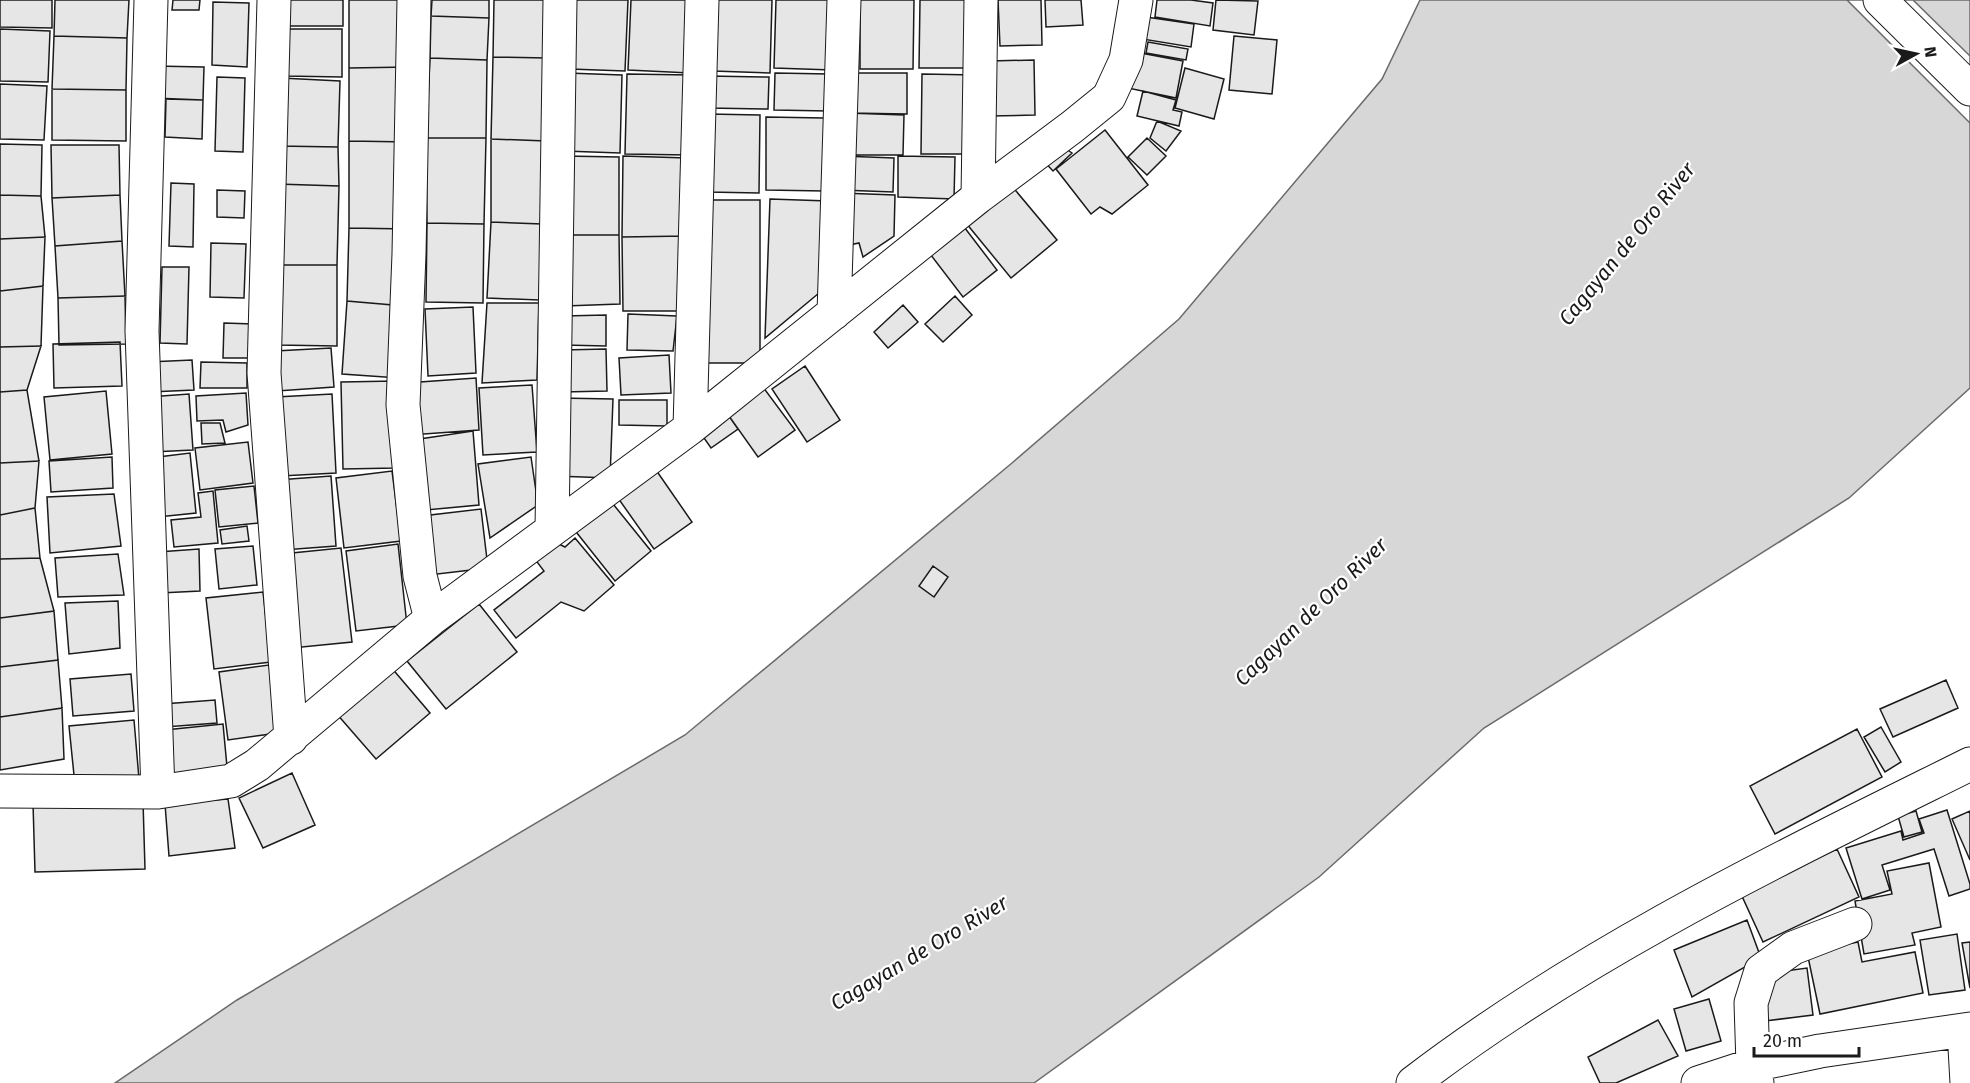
<svg xmlns="http://www.w3.org/2000/svg" width="1970" height="1083" viewBox="0 0 1970 1083" font-family="'Fira Sans',sans-serif">
  <style>
    .water { fill: #d7d7d7; stroke: #6a6a6a; stroke-width: 1.5 }
    .pier { fill: #fff; stroke: #6a6a6a; stroke-width: 1.5 }
    .building { fill: #e6e6e6; stroke: #1a1a1a; stroke-width: 1.5 }
    .lines { fill: none; stroke-linecap: round; stroke-linejoin: round }
    .minor-casing { stroke: #1a1a1a; stroke-width: 35 }
    .minor { stroke: #fff; stroke-width: 33 }
    .labels { text-anchor: middle; dominant-baseline: central; stroke-width: 4.5; stroke-linejoin: round; paint-order: stroke }
    .water-label { font-size: 21px; font-style: italic; fill: #1a1a1a; stroke: #fff }
  </style>
  <rect width="100%" height="100%" fill="#fff"/>
  <path class="water" d="M 1420,0 L 1970,0 L 1970,388 L 1849,498 L 1484,728 L 1319,877 L 1034,1083 L 115,1083 L 237,1000 L 685,735 L 1012,463 L 1179,319 L 1382,79 Z"/>
  <path class="pier" d="M 1847,0 L 1913,0 L 1970,56 L 1970,123 Z"/>
  <path class="building" d="M 0,0 L 52,0 L 52,28 L 0,27 Z
    M 55,0 L 129,0 L 127,38 L 54,36 Z
    M 173,0 L 200,0 L 199,10 L 172,10 Z
    M 285,0 L 343,0 L 343,26 L 284,26 Z
    M 349,0 L 409,0 L 409,67 L 349,68 Z
    M 432,0 L 489,0 L 489,18 L 431,16 Z
    M 494,0 L 548,0 L 547,58 L 493,57 Z
    M 572,0 L 628,0 L 625,71 L 570,69 Z
    M 631,0 L 694,0 L 690,73 L 628,70 Z
    M 715,0 L 772,0 L 770,73 L 713,71 Z
    M 776,0 L 835,0 L 832,70 L 774,68 Z
    M 860,0 L 914,0 L 913,69 L 860,69 Z
    M 920,0 L 973,0 L 972,68 L 919,68 Z
    M 998,0 L 1041,0 L 1042,45 L 1000,46 Z
    M 1045,0 L 1081,0 L 1083,25 L 1046,27 Z
    M 1157,0 L 1191,0 L 1213,3 L 1210,26 L 1155,17 Z
    M 1216,0 L 1258,1 L 1254,35 L 1213,30 Z
    M 213,2 L 249,3 L 247,67 L 212,65 Z
    M 431,16 L 489,18 L 487,60 L 430,58 Z
    M 1139,16 L 1194,24 L 1191,47 L 1136,38 Z
    M 0,29 L 50,31 L 48,82 L 0,81 Z
    M 284,29 L 342,29 L 342,77 L 284,76 Z
    M 54,36 L 127,38 L 126,90 L 52,89 Z
    M 1234,36 L 1277,40 L 1272,94 L 1229,90 Z
    M 1148,42 L 1188,49 L 1186,60 L 1146,53 Z
    M 1130,51 L 1183,61 L 1176,98 L 1123,87 Z
    M 493,57 L 547,58 L 546,141 L 491,139 Z
    M 430,58 L 487,60 L 486,138 L 426,138 Z
    M 1034,60 L 1035,115 L 990,116 L 989,61 Z
    M 154,66 L 204,67 L 203,100 L 153,98 Z
    M 409,67 L 409,142 L 349,141 L 349,68 Z
    M 1185,68 L 1224,79 L 1214,119 L 1175,108 Z
    M 567,73 L 622,75 L 620,153 L 564,151 Z
    M 775,73 L 829,74 L 828,111 L 774,110 Z
    M 850,73 L 907,73 L 907,114 L 849,113 Z
    M 627,74 L 690,75 L 688,155 L 625,154 Z
    M 922,74 L 977,75 L 976,154 L 921,154 Z
    M 708,76 L 769,77 L 768,109 L 708,108 Z
    M 217,77 L 245,78 L 243,152 L 215,151 Z
    M 281,78 L 340,81 L 338,147 L 278,146 Z
    M 0,84 L 47,86 L 44,140 L 0,139 Z
    M 52,89 L 126,90 L 126,141 L 52,140 Z
    M 1143,91 L 1176,100 L 1173,110 L 1182,112 L 1179,126 L 1137,116 Z
    M 166,99 L 203,100 L 202,139 L 165,137 Z
    M 847,113 L 904,115 L 903,155 L 846,155 Z
    M 708,114 L 760,115 L 759,193 L 707,192 Z
    M 766,117 L 824,118 L 824,191 L 766,190 Z
    M 1157,121 L 1181,131 L 1166,151 L 1150,138 Z
    M 1105,130 L 1148,185 L 1112,214 L 1100,207 L 1091,214 L 1056,169 Z
    M 426,138 L 486,138 L 484,224 L 427,223 Z
    M 1147,138 L 1166,156 L 1147,175 L 1128,157 Z
    M 491,139 L 546,141 L 542,224 L 491,222 Z
    M 349,141 L 409,142 L 408,229 L 349,228 Z
    M 1056,142 L 1072,153 L 1053,171 L 1040,157 Z
    M 0,144 L 42,145 L 41,196 L 0,195 Z
    M 51,145 L 119,145 L 120,195 L 52,198 Z
    M 278,146 L 338,147 L 339,186 L 277,184 Z
    M 564,156 L 619,157 L 619,235 L 564,235 Z
    M 623,156 L 687,158 L 686,236 L 622,237 Z
    M 842,156 L 894,158 L 893,192 L 841,190 Z
    M 898,156 L 955,157 L 954,199 L 898,197 Z
    M 171,183 L 194,184 L 193,247 L 169,246 Z
    M 277,184 L 339,186 L 337,265 L 276,265 Z
    M 1011,185 L 1057,240 L 1011,278 L 966,223 Z
    M 217,190 L 245,191 L 244,218 L 217,217 Z
    M 841,193 L 895,195 L 894,236 L 863,257 L 859,243 L 840,247 Z
    M 0,195 L 41,196 L 45,237 L 0,239 Z
    M 120,195 L 122,241 L 55,246 L 52,198 Z
    M 770,199 L 828,201 L 825,288 L 765,338 Z
    M 703,200 L 760,200 L 760,363 L 703,363 Z
    M 958,219 L 997,270 L 963,297 L 924,246 Z
    M 491,222 L 542,224 L 539,300 L 487,298 Z
    M 427,223 L 484,224 L 483,303 L 426,302 Z
    M 349,228 L 408,229 L 404,306 L 347,301 Z
    M 564,235 L 619,235 L 620,304 L 565,306 Z
    M 686,236 L 687,311 L 623,311 L 622,237 Z
    M 45,237 L 43,286 L 0,291 L 0,239 Z
    M 122,241 L 125,296 L 58,298 L 55,246 Z
    M 211,243 L 246,244 L 244,298 L 210,297 Z
    M 276,265 L 337,265 L 337,346 L 276,345 Z
    M 162,267 L 189,267 L 187,344 L 160,343 Z
    M 43,286 L 41,346 L 0,347 L 0,291 Z
    M 125,296 L 126,344 L 59,345 L 58,298 Z
    M 955,296 L 972,315 L 943,342 L 925,324 Z
    M 347,301 L 404,306 L 399,378 L 342,374 Z
    M 487,303 L 539,303 L 537,380 L 482,383 Z
    M 903,305 L 918,322 L 888,348 L 874,332 Z
    M 473,307 L 476,373 L 428,376 L 425,309 Z
    M 628,314 L 677,316 L 673,351 L 627,350 Z
    M 606,315 L 606,346 L 563,345 L 563,316 Z
    M 224,323 L 253,324 L 252,358 L 223,358 Z
    M 120,342 L 122,386 L 54,388 L 53,344 Z
    M 41,346 L 27,390 L 0,392 L 0,347 Z
    M 331,348 L 334,387 L 277,391 L 275,351 Z
    M 606,349 L 607,391 L 563,392 L 562,350 Z
    M 669,355 L 671,393 L 621,395 L 619,358 Z
    M 192,360 L 194,390 L 150,392 L 148,362 Z
    M 201,362 L 247,363 L 247,388 L 200,388 Z
    M 805,366 L 840,420 L 807,442 L 772,389 Z
    M 476,378 L 479,430 L 410,435 L 406,383 Z
    M 395,381 L 396,468 L 343,469 L 341,382 Z
    M 760,383 L 795,430 L 758,457 L 724,409 Z
    M 532,385 L 537,452 L 483,455 L 479,388 Z
    M 27,390 L 39,461 L 0,463 L 0,392 Z
    M 106,391 L 112,454 L 50,460 L 44,397 Z
    M 246,393 L 248,425 L 226,432 L 223,420 L 197,421 L 196,396 Z
    M 189,394 L 193,450 L 152,452 L 148,397 Z
    M 332,394 L 336,473 L 281,476 L 276,397 Z
    M 558,398 L 613,399 L 610,478 L 555,476 Z
    M 619,400 L 667,400 L 667,426 L 619,425 Z
    M 724,409 L 738,429 L 711,448 L 697,428 Z
    M 201,423 L 220,423 L 225,443 L 202,444 Z
    M 473,431 L 479,505 L 426,510 L 413,440 Z
    M 248,442 L 253,483 L 200,490 L 195,448 Z
    M 190,453 L 196,513 L 158,517 L 150,458 Z
    M 112,457 L 113,488 L 51,492 L 49,461 Z
    M 531,457 L 538,505 L 490,538 L 478,464 Z
    M 39,461 L 35,508 L 0,515 L 0,463 Z
    M 656,470 L 692,522 L 654,549 L 618,498 Z
    M 392,471 L 401,541 L 344,548 L 336,478 Z
    M 331,476 L 336,546 L 283,550 L 277,480 Z
    M 254,486 L 258,523 L 219,527 L 215,490 Z
    M 213,491 L 218,543 L 174,547 L 171,520 L 201,517 L 198,493 Z
    M 114,494 L 121,546 L 50,553 L 47,497 Z
    M 609,499 L 651,551 L 615,581 L 573,528 Z
    M 35,508 L 40,558 L 0,559 L 0,515 Z
    M 481,509 L 488,568 L 429,575 L 422,516 Z
    M 247,526 L 249,541 L 222,544 L 220,530 Z
    M 575,538 L 614,585 L 584,611 L 561,602 L 516,638 L 494,610 L 544,571 L 534,558 L 555,542 L 565,547 Z
    M 398,544 L 407,625 L 356,631 L 346,551 Z
    M 253,546 L 257,585 L 219,589 L 215,549 Z
    M 341,548 L 352,642 L 292,648 L 282,554 Z
    M 199,549 L 200,591 L 160,593 L 158,552 Z
    M 118,554 L 124,595 L 58,597 L 55,558 Z
    M 40,558 L 54,611 L 0,618 L 0,559 Z
    M 933,566 L 948,577 L 934,597 L 919,586 Z
    M 263,592 L 271,662 L 214,669 L 206,598 Z
    M 118,601 L 120,648 L 69,654 L 65,603 Z
    M 479,604 L 517,652 L 446,709 L 407,661 Z
    M 54,611 L 58,660 L 0,667 L 0,618 Z
    M 58,660 L 62,708 L 0,717 L 0,667 Z
    M 269,665 L 278,733 L 228,740 L 219,672 Z
    M 390,666 L 430,713 L 376,759 L 336,713 Z
    M 131,674 L 134,711 L 73,716 L 70,679 Z
    M 1946,680 L 1958,708 L 1893,737 L 1880,709 Z
    M 215,700 L 217,723 L 165,727 L 163,704 Z
    M 62,708 L 64,759 L 0,770 L 0,717 Z
    M 134,720 L 139,779 L 75,785 L 69,726 Z
    M 223,724 L 229,788 L 172,794 L 165,730 Z
    M 1881,727 L 1901,762 L 1885,772 L 1864,737 Z
    M 1857,729 L 1882,777 L 1775,834 L 1750,786 Z
    M 292,773 L 315,825 L 263,848 L 239,798 Z
    M 228,799 L 235,848 L 169,856 L 165,804 Z
    M 143,801 L 145,869 L 35,872 L 33,803 Z
    M 1947,810 L 1970,884 L 1970,889 L 1949,896 L 1934,849 L 1882,865 L 1890,890 L 1862,899 L 1846,848 L 1901,831 L 1903,840 L 1924,833 L 1919,819 Z
    M 1916,811 L 1922,832 L 1904,837 L 1898,816 Z
    M 1970,811 L 1970,860 L 1952,819 Z
    M 1837,849 L 1859,897 L 1763,942 L 1741,894 Z
    M 1929,863 L 1941,927 L 1912,933 L 1915,945 L 1864,954 L 1855,901 L 1892,894 L 1887,871 Z
    M 1747,920 L 1761,958 L 1692,997 L 1674,950 Z
    M 1957,934 L 1965,990 L 1929,995 L 1920,940 Z
    M 1858,942 L 1862,962 L 1915,952 L 1923,993 L 1820,1014 L 1807,952 Z
    M 1970,942 L 1970,988 L 1962,943 Z
    M 1807,968 L 1813,1015 L 1765,1021 L 1761,993 L 1772,991 L 1770,973 Z
    M 1709,999 L 1721,1041 L 1686,1051 L 1674,1009 Z
    M 1658,1020 L 1678,1056 L 1616,1083 L 1600,1083 L 1588,1057 Z"/>
  <g class="lines">
    <g class="minor-casing">
      <path id="minor" d="M 151,0 L 142,331 L 158,792
        M 274,0 L 264,373 L 291,738
        M 414,0 L 409,254 L 403,405 L 420,576 L 431,619
        M 1880,0 L 1970,89
        M 978,197 L 981,0
        M 834,313 L 844,0
        M 690,428 L 702,0
        M 552,529 L 560,0
        M 0,791 L 158,792 L 231,781 L 257,765 L 431,619 L 690,428 L 978,197 L 1072,127 L 1109,97 L 1126,60 L 1136,0
        M 1964,1030 L 1967,1083
        M 1413,1083 C 1584,952 1779,859 1970,764
        M 1698,1083 L 1753,1065 L 1820,1051 L 1970,1029
        M 1757,1083 L 1753,1065 L 1751,1003 L 1761,971 L 1793,948 L 1855,924"/>
    </g>
    <use href="#minor" class="minor"/>
  </g>
  <g class="labels">
    <g class="water-label">
      <text transform="translate(1627 244) rotate(-51)">Cagayan de Oro River</text>
      <text transform="translate(1311 612) rotate(-44)">Cagayan de Oro River</text>
      <text transform="translate(919 953) rotate(-31)">Cagayan de Oro River</text>
    </g>
  </g>
  <g transform="translate(1916 54) rotate(82)" stroke="#ffffff" stroke-width="4.5" paint-order="stroke">
  <path d="M0-4.5L10 22L0 15L-10 22Z" fill="#1a1a1a"/>
  <text y="-9" font-size="16" font-weight="bold" text-anchor="middle" fill="#1a1a1a">N</text>
  </g>
  <path d="M1754 1047v9h105v-9" fill="none" stroke="#1a1a1a" stroke-width="3"/>
  <text x="1763" y="1047" font-size="18" fill="#1a1a1a" stroke="#ffffff" stroke-width="4.5" paint-order="stroke">20 m</text>
</svg>
